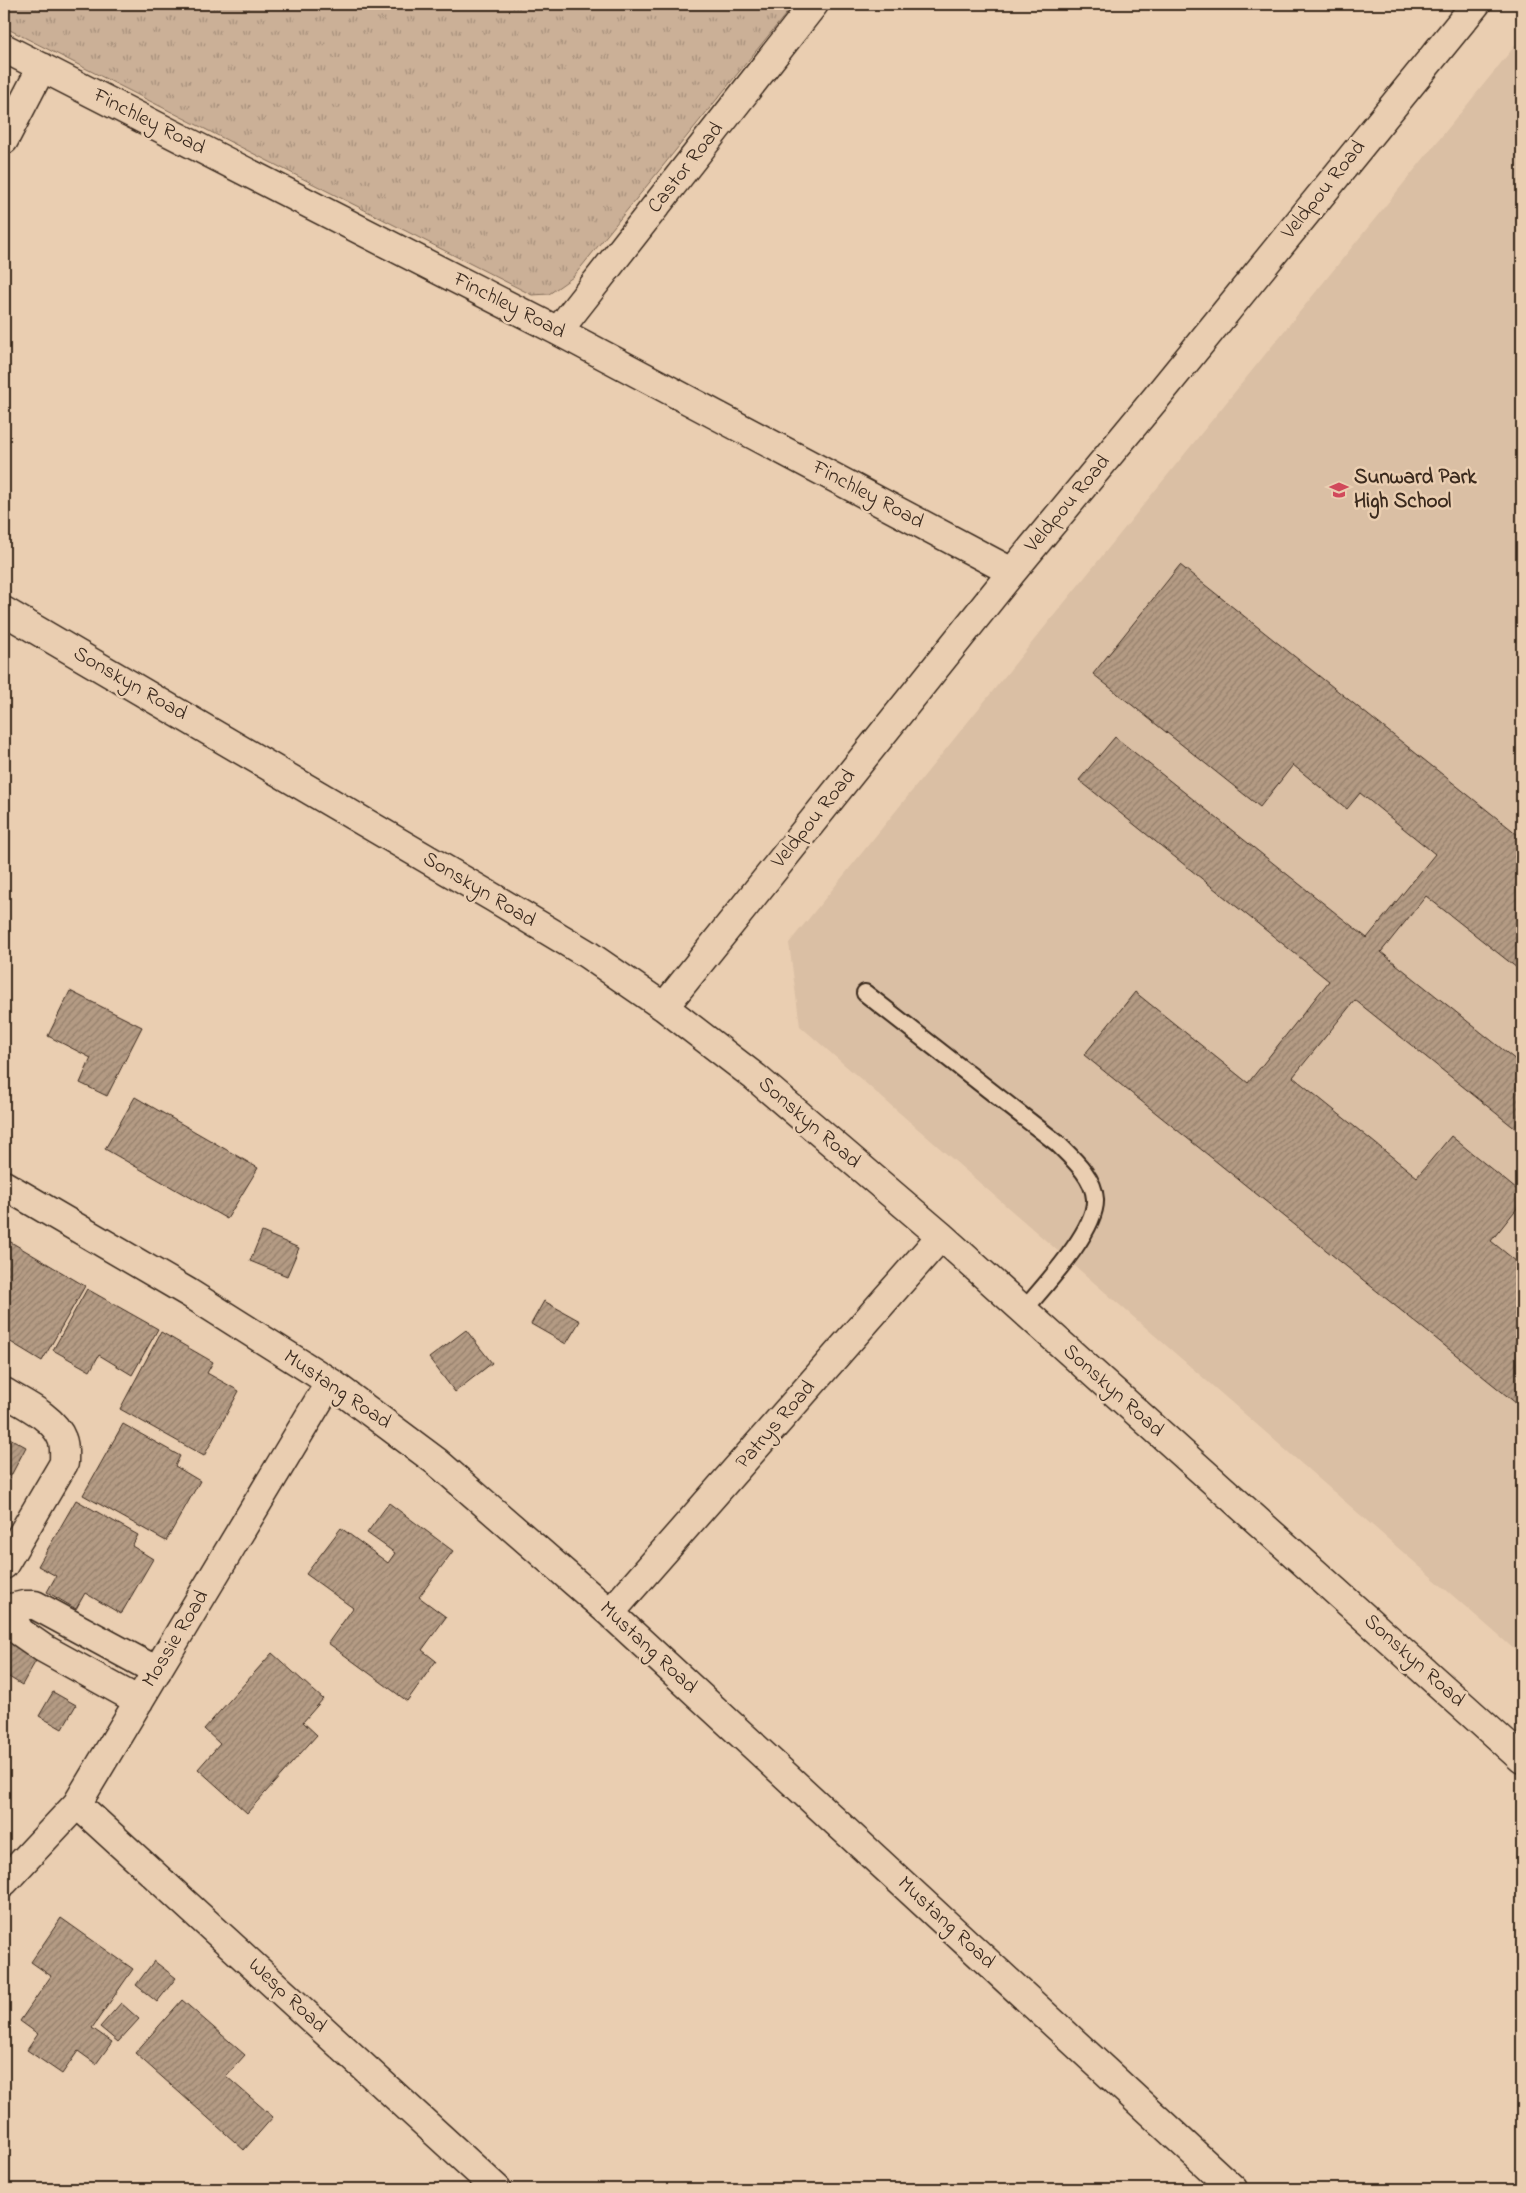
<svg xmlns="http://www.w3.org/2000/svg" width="1526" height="2193" viewBox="0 0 1526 2193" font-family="'Indie Flower',sans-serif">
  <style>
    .built { fill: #dabfa4 }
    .grass { fill: url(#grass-tufts); stroke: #836d5a }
    .building { fill: url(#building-hatch); stroke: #3b2a1e }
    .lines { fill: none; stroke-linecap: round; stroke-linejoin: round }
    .service-casing { stroke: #3b2a1e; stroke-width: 20 }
    .minor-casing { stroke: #3b2a1e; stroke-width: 31 }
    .service { stroke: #eaceb1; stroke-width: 16 }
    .minor { stroke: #eaceb1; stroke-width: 28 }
    .labels { text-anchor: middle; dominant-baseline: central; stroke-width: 5; stroke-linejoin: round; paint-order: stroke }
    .street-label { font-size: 21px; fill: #3b2a1e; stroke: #eaceb1 }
    .poi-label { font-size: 21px; font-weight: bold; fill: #3b2a1e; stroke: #eaceb1; text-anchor: start }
  </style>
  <defs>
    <pattern id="grass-tufts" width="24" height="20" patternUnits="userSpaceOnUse" patternTransform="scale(1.25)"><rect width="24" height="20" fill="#cbb097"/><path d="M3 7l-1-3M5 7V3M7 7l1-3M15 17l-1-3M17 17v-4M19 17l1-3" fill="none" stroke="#a68f7b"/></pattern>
    <pattern id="building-hatch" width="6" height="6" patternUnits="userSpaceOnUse" patternTransform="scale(1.25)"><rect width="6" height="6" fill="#b49b84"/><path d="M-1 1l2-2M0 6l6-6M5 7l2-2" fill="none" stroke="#947f6b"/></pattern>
  </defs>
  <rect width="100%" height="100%" fill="#eaceb1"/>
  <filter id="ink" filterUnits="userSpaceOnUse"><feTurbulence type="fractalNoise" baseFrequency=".02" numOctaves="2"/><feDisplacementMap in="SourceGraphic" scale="10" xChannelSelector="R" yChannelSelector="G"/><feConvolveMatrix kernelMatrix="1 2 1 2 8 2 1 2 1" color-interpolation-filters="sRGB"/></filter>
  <g filter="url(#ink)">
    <path class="built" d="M 1522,37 L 1522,1656 L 800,1026 L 789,943 Z"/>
    <path class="grass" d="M 4,4 L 794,4 L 573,277 L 549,294 L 532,295 L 4,27 Z"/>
    <path class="building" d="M 1180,565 L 1522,838 L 1522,972 L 1426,896 L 1381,952 L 1522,1065 L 1522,1134 L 1355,1000 L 1293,1077 L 1417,1177 L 1451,1136 L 1522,1194 L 1522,1202 L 1491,1241 L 1522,1266 L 1522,1408 L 1084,1055 L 1135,992 L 1248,1083 L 1329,981 L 1079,780 L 1115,737 L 1367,938 L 1435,854 L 1360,793 L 1347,809 L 1293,765 L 1260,807 L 1093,674 Z
      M 70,991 L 142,1027 L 107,1096 L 80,1083 L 91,1058 L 48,1036 Z
      M 135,1097 L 258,1168 L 227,1219 L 105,1149 Z
      M 262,1232 L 299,1248 L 287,1276 L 250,1261 Z
      M 4,1238 L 85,1286 L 42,1361 L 4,1338 Z
      M 87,1289 L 158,1329 L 132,1375 L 99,1355 L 90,1371 L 53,1350 Z
      M 544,1301 L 580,1321 L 566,1344 L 531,1324 Z
      M 466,1330 L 492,1363 L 455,1392 L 429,1358 Z
      M 161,1332 L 213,1362 L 207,1373 L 239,1391 L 204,1456 L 120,1409 Z
      M 123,1424 L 180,1456 L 175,1466 L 200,1481 L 166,1541 L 83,1495 Z
      M 4,1435 L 26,1447 L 4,1489 Z
      M 76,1500 L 138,1535 L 132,1546 L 153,1559 L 121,1614 L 85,1593 L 76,1609 L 47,1592 L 56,1576 L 38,1566 Z
      M 389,1503 L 453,1551 L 419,1597 L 446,1617 L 422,1650 L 436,1661 L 407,1701 L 328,1643 L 353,1608 L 306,1574 L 341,1528 L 388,1563 L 395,1553 L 367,1533 Z
      M 4,1630 L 41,1652 L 22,1685 L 4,1674 Z
      M 272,1653 L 323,1699 L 303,1722 L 317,1735 L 247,1813 L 198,1769 L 220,1744 L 204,1729 Z
      M 53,1692 L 76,1705 L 62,1729 L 39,1716 Z
      M 61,1918 L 133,1969 L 92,2028 L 112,2042 L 96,2064 L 78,2051 L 62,2074 L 27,2050 L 38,2034 L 20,2021 L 51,1976 L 31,1962 Z
      M 154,1961 L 176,1978 L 157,2002 L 136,1985 Z
      M 182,2000 L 245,2055 L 226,2076 L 273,2117 L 244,2150 L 135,2053 Z
      M 121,2003 L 139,2019 L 118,2042 L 100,2027 Z"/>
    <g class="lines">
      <g class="service-casing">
        <path id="service" d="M 865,993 L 1057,1143 C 1072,1158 1094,1177 1095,1199 C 1097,1230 1043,1287 1024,1310"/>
      </g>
      <g class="minor-casing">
        <path id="minor" d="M 4,48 L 558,331 L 1012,572
          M 4,140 L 42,67
          M 558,331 L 814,4
          M 4,611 L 494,898 L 587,954 L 664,1007 L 755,1077 L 941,1236 L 1522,1759
          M 664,1007 L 1012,572 L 1156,398 L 1476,4
          M 4,1185 L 189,1293 L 330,1382 L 437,1462 L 610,1613 L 1233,2189
          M 4,1392 C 22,1403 54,1417 62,1439 C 65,1446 64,1455 64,1463 L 4,1565
          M 4,1607 L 7,1609 L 20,1632 L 43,1648 L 139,1701
          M 7,1609 L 24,1605 L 35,1605 L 157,1671
          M 610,1613 L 941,1236
          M 77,1804 L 497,2189
          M 4,1882 L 77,1804 L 330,1382"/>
      </g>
      <use href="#service" class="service"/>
      <use href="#minor" class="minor"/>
    </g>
  </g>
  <defs>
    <g id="school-bare" transform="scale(1.5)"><path d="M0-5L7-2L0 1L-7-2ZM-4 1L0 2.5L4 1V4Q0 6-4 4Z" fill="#d1495b" stroke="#eaceb1" stroke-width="2.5" paint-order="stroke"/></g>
  </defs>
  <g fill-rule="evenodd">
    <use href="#school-bare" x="1339" y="490"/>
  </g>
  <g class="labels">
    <g class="street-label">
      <text transform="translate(149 122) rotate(27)">Finchley Road</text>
      <text transform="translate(686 168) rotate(-52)">Castor Road</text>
      <text transform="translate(1324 190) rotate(-51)">Veldpou Road</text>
      <text transform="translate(509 306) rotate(27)">Finchley Road</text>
      <text transform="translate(868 495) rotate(28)">Finchley Road</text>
      <text transform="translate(1068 504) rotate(-50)">Veldpou Road</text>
      <text transform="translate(130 684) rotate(30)">Sonskyn Road</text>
      <text transform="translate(814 819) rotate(-51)">Veldpou Road</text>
      <text transform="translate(479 890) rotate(31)">Sonskyn Road</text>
      <text transform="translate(809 1123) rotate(41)">Sonskyn Road</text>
      <text transform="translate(337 1390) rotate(34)">Mustang Road</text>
      <text transform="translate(1113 1391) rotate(42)">Sonskyn Road</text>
      <text transform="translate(776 1425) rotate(-49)">Patrys Road</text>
      <text transform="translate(176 1639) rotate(-59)">Mossie Road</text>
      <text transform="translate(648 1648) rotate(43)">Mustang Road</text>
      <text transform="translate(1414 1661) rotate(42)">Sonskyn Road</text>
      <text transform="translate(946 1923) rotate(43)">Mustang Road</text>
      <text transform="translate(287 1996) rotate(43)">Wesp Road</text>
    </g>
    <g class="poi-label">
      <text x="1354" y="478">Sunward Park<tspan x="1354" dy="24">High School</tspan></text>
    </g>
  </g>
  <rect width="1526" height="2193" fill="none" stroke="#eaceb1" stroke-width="20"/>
  <rect x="10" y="10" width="1506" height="2173" fill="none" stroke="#3b2a1e" stroke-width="2" filter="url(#ink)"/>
</svg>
